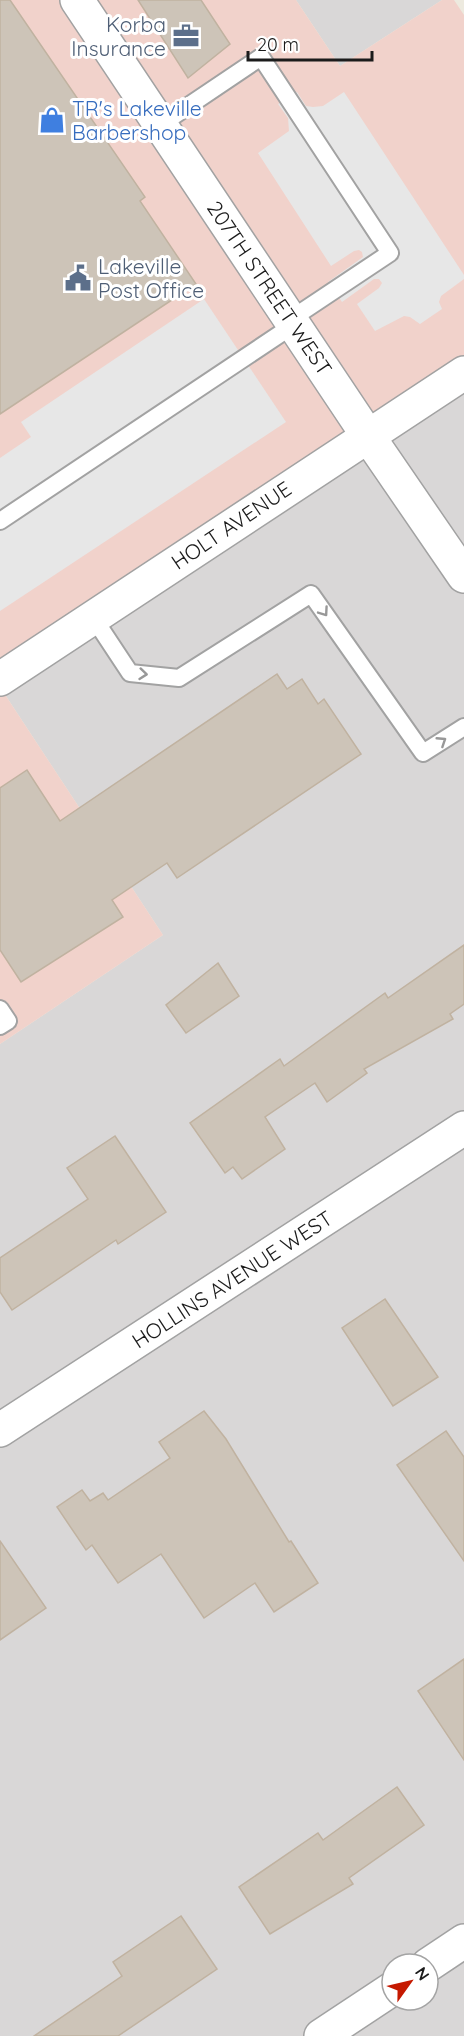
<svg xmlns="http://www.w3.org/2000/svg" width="464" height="2036" viewBox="0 0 464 2036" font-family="Quicksand,sans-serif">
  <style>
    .residential { fill: #d9d7d7; fill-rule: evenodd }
    .commercial { fill: #f1d2cb }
    .parking { fill: #e7e7e7 }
    .building { fill: #cdc4b8; stroke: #c0b2a0; stroke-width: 1.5 }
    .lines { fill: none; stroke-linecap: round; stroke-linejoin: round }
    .lane-casing { stroke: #a2a2a2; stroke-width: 20 }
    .street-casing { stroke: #a2a2a2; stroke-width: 36 }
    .lane { stroke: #fff; stroke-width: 16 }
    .street { stroke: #fff; stroke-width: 33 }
    .oneway { stroke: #989898 }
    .labels { text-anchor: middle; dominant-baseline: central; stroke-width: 6; stroke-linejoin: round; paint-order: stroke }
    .service-label { font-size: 21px; fill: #4e5e75; stroke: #fff; text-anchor: end }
    .shop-label { font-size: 21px; fill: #366cbe; stroke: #fff; text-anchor: start }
    .street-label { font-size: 21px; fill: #1b1b1b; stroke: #fff }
  </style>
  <rect width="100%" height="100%" fill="#edeadf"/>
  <path class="residential" d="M 296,0 L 442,0 L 340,66 Z
    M 464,372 L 464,2036 L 0,2036 L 0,1044 L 163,935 L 0,687 ZM 392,1964 L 428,1964 L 428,2000 L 392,2000 Z"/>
  <path class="commercial" d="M 0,0 L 296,0 L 340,66 L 442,0 L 454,0 L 464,15 L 464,372 L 0,679 Z
    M 0,687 L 163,935 L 0,1044 Z"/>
  <path class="parking" d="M 297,92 L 306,106 L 313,107 L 323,106 L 344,92 L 464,275 L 464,279 L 441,296 L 439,302 L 442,309 L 420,324 L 410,317 L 404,316 L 375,331 L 357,304 L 379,288 L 382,283 L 379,279 L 374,279 L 342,302 L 328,282 L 363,257 L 362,252 L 359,250 L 354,251 L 331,266 L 258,153 L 289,131 L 288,118 L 278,104 Z
    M 204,299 L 286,422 L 0,611 L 0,458 L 31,437 L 21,422 Z"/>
  <path class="building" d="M 0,0 L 10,0 L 145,197 L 140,201 L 196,284 L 0,414 Z
    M 138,0 L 201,0 L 230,44 L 188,78 Z
    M 277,674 L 287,689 L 302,679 L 318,704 L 324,699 L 361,754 L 177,878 L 167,863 L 112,900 L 123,917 L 21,982 L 0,950 L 0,788 L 27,770 L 60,821 Z
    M 464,945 L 464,1004 L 450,1014 L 453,1019 L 364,1069 L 367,1073 L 327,1102 L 315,1083 L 265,1117 L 285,1149 L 242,1179 L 233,1167 L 225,1173 L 190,1123 L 280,1059 L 284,1066 L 385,993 L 388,998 Z
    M 218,963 L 239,996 L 186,1033 L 166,1005 Z
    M 115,1136 L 166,1212 L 118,1244 L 116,1240 L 12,1310 L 0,1292 L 0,1258 L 88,1199 L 67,1168 Z
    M 385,1299 L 438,1377 L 393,1406 L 342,1328 Z
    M 204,1411 L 226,1439 L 289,1542 L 291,1541 L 318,1583 L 274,1612 L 255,1583 L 204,1618 L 161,1554 L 118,1583 L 92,1545 L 86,1550 L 57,1507 L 82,1490 L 90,1501 L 103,1493 L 108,1500 L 170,1458 L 159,1442 Z
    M 446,1431 L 464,1457 L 464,1561 L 397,1465 Z
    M 0,1541 L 46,1608 L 0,1640 Z
    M 464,1659 L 464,1760 L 418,1691 Z
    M 397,1787 L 424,1825 L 349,1878 L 353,1884 L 270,1934 L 239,1887 L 318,1833 L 323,1840 Z
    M 181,1916 L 217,1969 L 118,2036 L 34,2036 L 122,1976 L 113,1962 Z"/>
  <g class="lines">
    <g class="lane-casing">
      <path id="lane" d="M 160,125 L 261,57 L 390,253 L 291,319
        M 0,521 L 295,324
        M 93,617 L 130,673 L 179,678 L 311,594 L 423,753 L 464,727
        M 0,1009 L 8,1021 L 0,1026"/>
    </g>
    <g class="street-casing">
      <path id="street" d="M 77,0 L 368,436 L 464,576
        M 0,679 L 464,373
        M 0,1430 L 464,1128
        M 428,1965 L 464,1941
        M 321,2036 L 392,1989"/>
    </g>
    <use href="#lane" class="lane"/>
    <use href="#street" class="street"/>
  </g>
  <defs><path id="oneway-chevron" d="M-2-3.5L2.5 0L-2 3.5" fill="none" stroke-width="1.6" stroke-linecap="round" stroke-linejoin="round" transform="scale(1.5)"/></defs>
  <g class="oneway">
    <use href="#oneway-chevron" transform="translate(324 612) rotate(55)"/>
    <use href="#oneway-chevron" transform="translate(143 674) rotate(6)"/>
    <use href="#oneway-chevron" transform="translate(442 741) rotate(-33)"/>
  </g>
  <defs>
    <g id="office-bare" transform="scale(2.07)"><path d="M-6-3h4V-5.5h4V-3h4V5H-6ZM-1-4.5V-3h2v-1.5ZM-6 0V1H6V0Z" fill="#5c6f8a" stroke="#fff" stroke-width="2.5" paint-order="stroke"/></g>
    <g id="shop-bare" transform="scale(2.07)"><path d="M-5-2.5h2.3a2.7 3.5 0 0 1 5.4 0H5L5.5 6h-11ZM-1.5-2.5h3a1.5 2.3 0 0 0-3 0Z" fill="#3f7fe0" stroke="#fff" stroke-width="2.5" paint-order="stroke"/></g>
    <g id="civic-bare" transform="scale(2.07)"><path d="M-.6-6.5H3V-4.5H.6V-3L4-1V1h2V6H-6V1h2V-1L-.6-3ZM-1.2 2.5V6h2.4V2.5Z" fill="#5c6f8a" stroke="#fff" stroke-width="2.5" paint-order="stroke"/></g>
  </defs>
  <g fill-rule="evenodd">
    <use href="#office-bare" x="186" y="36"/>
    <use href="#shop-bare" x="52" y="120"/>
    <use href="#civic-bare" x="78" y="278"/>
  </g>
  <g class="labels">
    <g class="service-label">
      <text x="166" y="24">Korba<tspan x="166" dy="24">Insurance</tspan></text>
      <text x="98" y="266" text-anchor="start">Lakeville<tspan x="98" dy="24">Post Office</tspan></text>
    </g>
    <g class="shop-label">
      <text x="72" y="108">TR's Lakeville<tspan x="72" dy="24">Barbershop</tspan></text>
    </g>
    <g class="street-label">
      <text transform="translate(270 288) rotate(56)">207TH STREET WEST</text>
      <text transform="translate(231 525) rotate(-34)">HOLT AVENUE</text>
      <text transform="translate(232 1279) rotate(-33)">HOLLINS AVENUE WEST</text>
    </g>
  </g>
  <g transform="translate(410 1982) rotate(56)"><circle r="28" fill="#ffffff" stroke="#a4a4a4" stroke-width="1.5"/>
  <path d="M0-4.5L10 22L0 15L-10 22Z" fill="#c51900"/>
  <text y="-9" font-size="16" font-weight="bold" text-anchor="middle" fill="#1b1b1b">N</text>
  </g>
  <path d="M248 51v9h124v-9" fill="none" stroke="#1b1b1b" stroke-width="3"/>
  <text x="257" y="51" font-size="18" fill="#1b1b1b" stroke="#ffffff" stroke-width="4.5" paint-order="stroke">20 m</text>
</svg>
